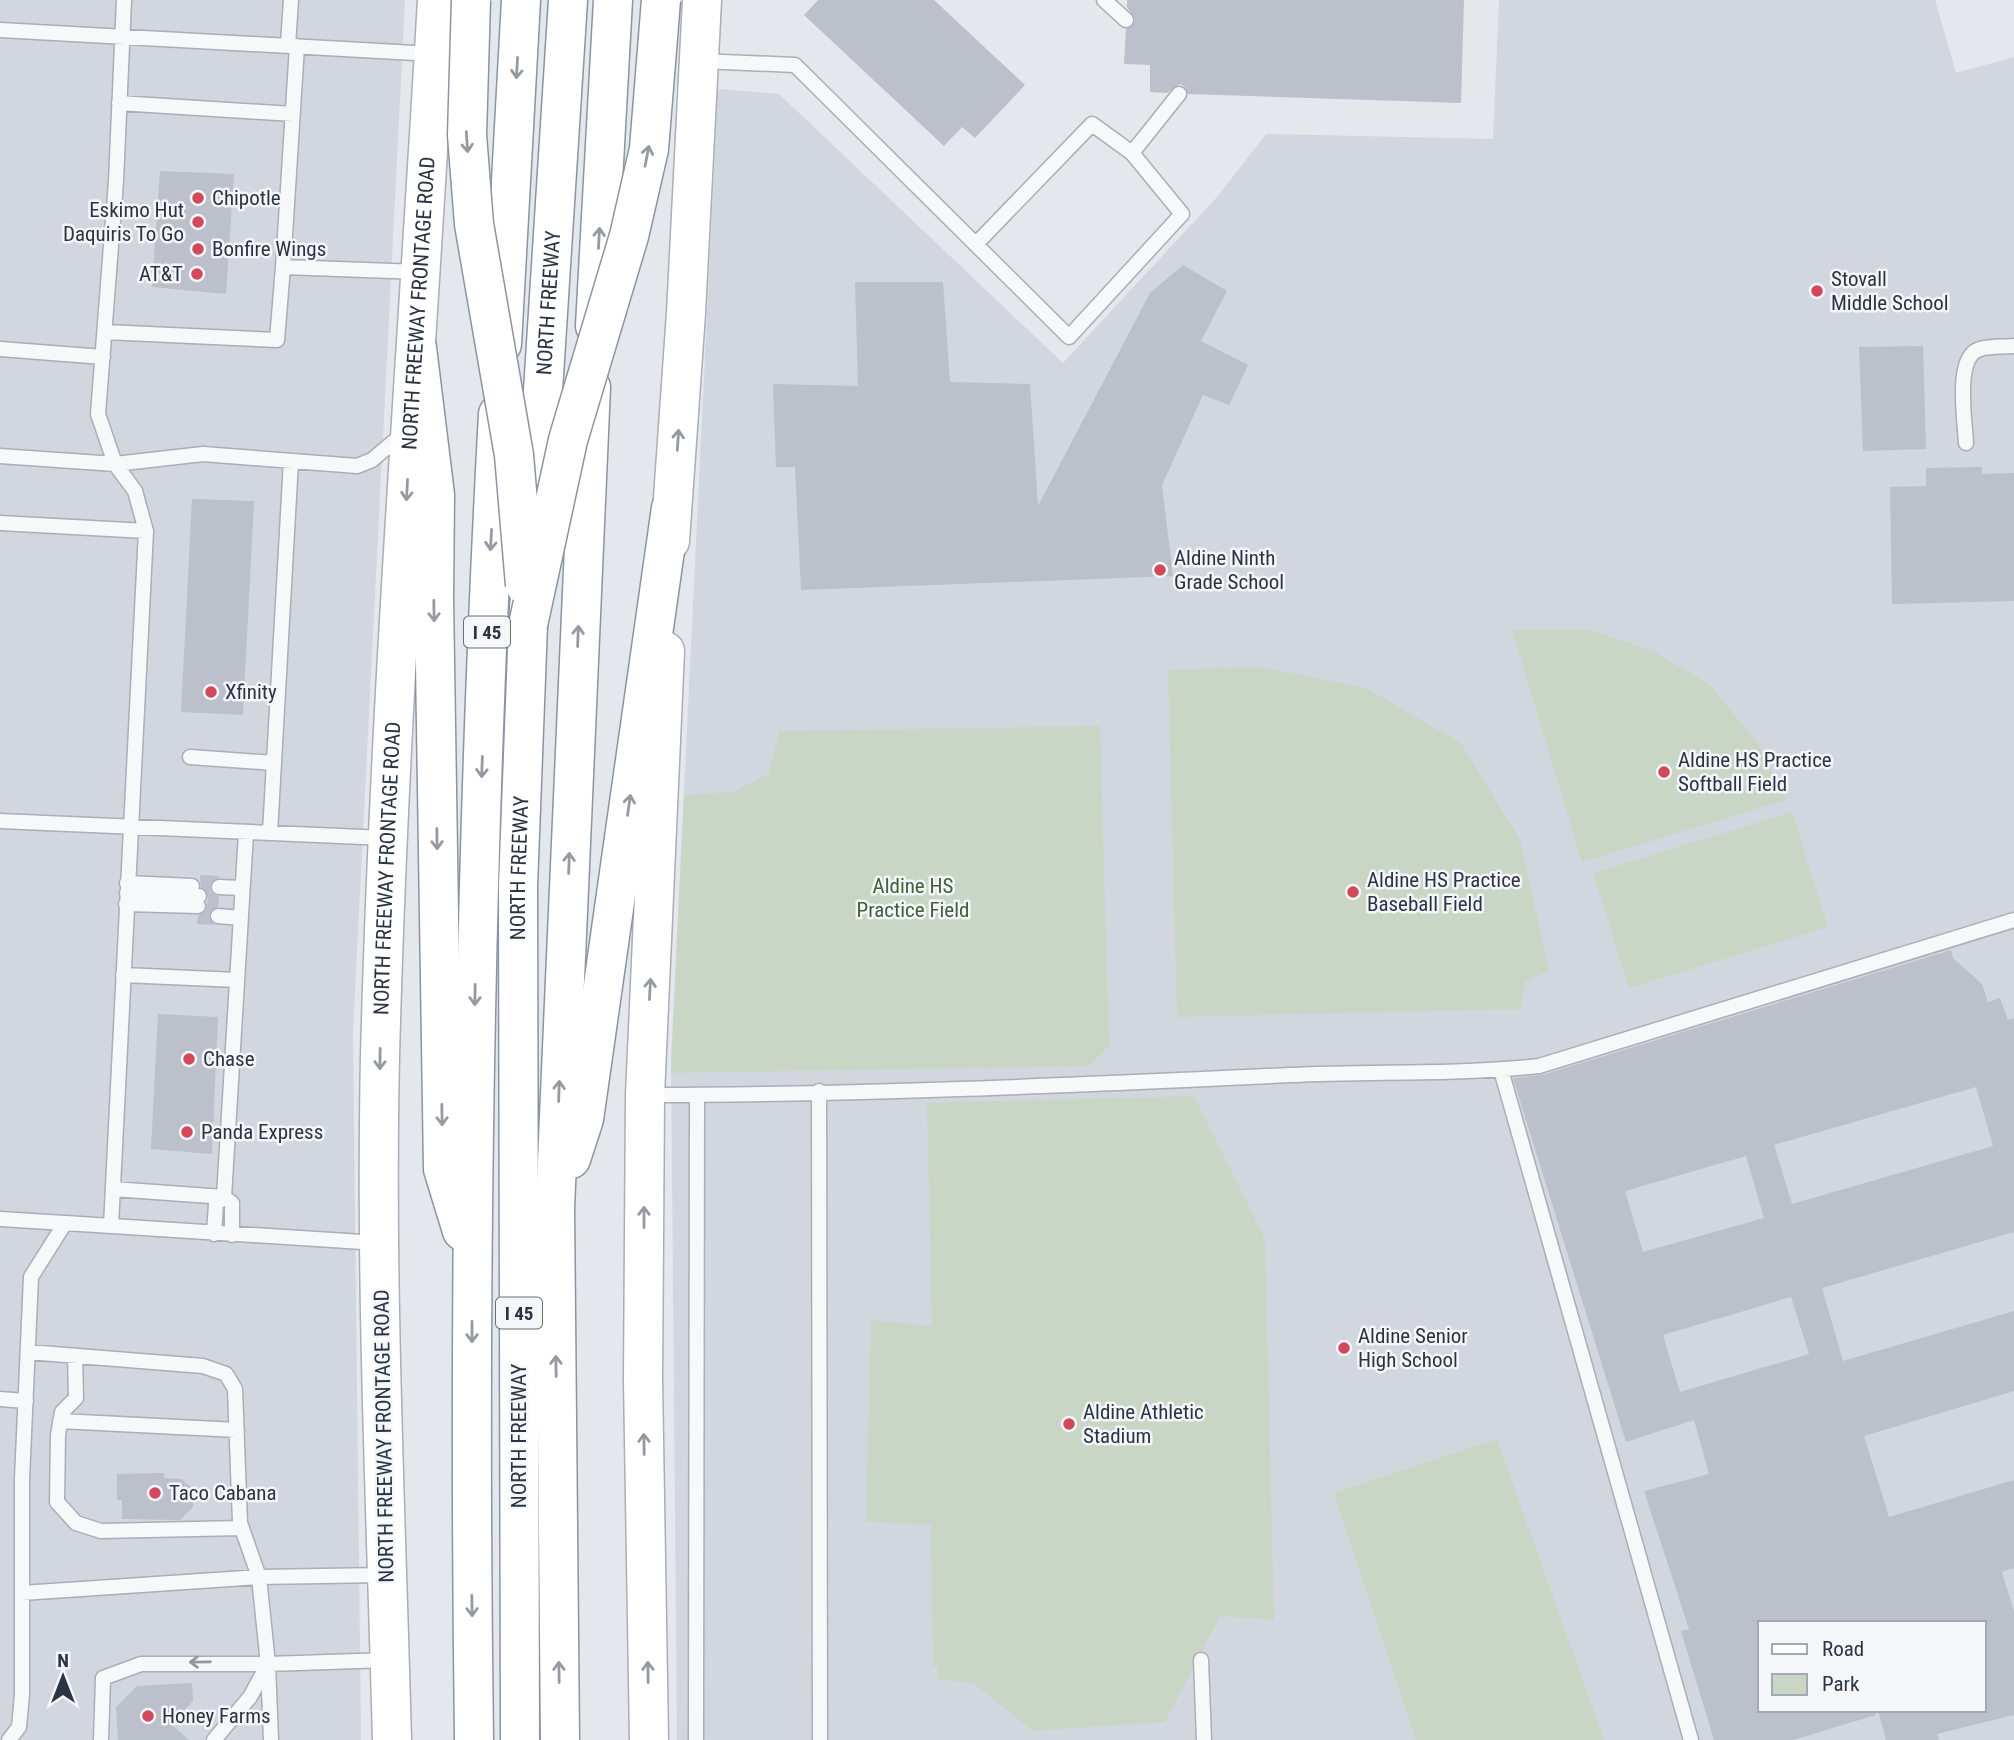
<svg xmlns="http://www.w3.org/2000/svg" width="2014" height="1740" viewBox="0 0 2014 1740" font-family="'Roboto Condensed',sans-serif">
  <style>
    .built { fill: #d2d6de; fill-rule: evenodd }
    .green { fill: #c9d6c5 }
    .building { fill: #bbc0ca; fill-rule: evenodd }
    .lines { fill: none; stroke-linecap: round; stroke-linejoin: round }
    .lane-casing { stroke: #a9aeb7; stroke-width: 17 }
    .secondary-casing { stroke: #a9aeb7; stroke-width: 41 }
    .highway-casing { stroke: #8b94a3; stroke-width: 41 }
    .lane { stroke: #f7f8fa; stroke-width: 14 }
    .secondary { stroke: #fff; stroke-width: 38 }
    .highway { stroke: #fff; stroke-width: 38 }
    .highway-bridge-casing { stroke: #8b94a3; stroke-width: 41; stroke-linecap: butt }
    .highway-bridge { stroke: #fff; stroke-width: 38 }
    .oneway { stroke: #959aa2 }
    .oneway2 { stroke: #9196a0 }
    .poi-dot { fill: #d1495b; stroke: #f4f6f9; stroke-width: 2.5 }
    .labels { text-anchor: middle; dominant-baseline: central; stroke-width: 5; stroke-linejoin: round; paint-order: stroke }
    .shield { fill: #f4f6f9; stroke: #676e7b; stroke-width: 2 }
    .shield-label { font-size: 19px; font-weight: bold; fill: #2b3445 }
    .poi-label { font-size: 21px; fill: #2b3445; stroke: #f4f6f9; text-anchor: start }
    .street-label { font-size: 21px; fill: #2b3445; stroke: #f4f6f9 }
    .park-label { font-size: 21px; fill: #3f6138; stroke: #f4f6f9 }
  </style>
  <rect width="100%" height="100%" fill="#e4e7ec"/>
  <path class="built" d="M 0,0 L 405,0 L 353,1031 L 361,1740 L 0,1740 Z
    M 1499,0 L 1935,0 L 1956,73 L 2014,57 L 2014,1740 L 677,1740 L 671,1058 L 718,89 L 779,94 L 1063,363 L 1217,197 L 1266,134 L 1493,139 ZM 1760,1623 L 1984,1623 L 1984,1710 L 1760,1710 Z"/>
  <path class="green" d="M 1512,630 L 1590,630 L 1653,651 L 1710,685 L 1759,745 L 1786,800 L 1582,862 Z
    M 1262,667 L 1366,688 L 1461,743 L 1520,840 L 1549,971 L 1526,981 L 1520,1009 L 1177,1017 L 1168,670 Z
    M 1100,726 L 1109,1046 L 1089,1066 L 671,1073 L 684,795 L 732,792 L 769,774 L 779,731 Z
    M 1792,812 L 1828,927 L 1629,988 L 1593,873 Z
    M 1194,1096 L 1265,1239 L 1274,1620 L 1220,1616 L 1165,1722 L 1033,1731 L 973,1683 L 937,1679 L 937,1666 L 933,1666 L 931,1525 L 866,1522 L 871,1320 L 932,1326 L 927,1103 Z
    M 1497,1439 L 1604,1740 L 1416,1740 L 1334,1493 Z"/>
  <path class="building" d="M 818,0 L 934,0 L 1025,85 L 975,138 L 962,127 L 944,146 L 804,15 Z
    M 1127,0 L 1464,0 L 1461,103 L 1188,94 L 1185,87 L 1180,84 L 1167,93 L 1150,92 L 1150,65 L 1124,64 L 1126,29 L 1135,21 L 1127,7 Z
    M 160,171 L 234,174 L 226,294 L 152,287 Z
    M 1183,265 L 1227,291 L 1201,341 L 1248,365 L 1229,405 L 1203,395 L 1162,485 L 1173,576 L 801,590 L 795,467 L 776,467 L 773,384 L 858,386 L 855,282 L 943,282 L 950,382 L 1030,384 L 1038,506 L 1150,293 Z
    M 1923,346 L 1926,449 L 1863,451 L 1859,347 Z
    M 1982,467 L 1982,474 L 2014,473 L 2014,601 L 1892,604 L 1890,487 L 1926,486 L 1926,468 Z
    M 192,499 L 254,501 L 243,715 L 181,712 Z
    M 200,875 L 220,876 L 210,886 L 211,892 L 219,897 L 218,906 L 209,914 L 214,925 L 197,924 L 198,916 L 206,910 L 208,897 L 201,887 Z
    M 1951,950 L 1953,958 L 1982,984 L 1988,1002 L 2000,998 L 2008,1020 L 2014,1018 L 2014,1232 L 1822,1288 L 1843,1361 L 2014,1311 L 2014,1391 L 1864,1436 L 1889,1517 L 2014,1480 L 2014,1568 L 2002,1572 L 2014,1612 L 2014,1715 L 1937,1734 L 1939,1740 L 1886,1740 L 1878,1710 L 1984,1710 L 1984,1623 L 1760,1623 L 1760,1710 L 1876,1710 L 1876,1715 L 1793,1740 L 1714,1740 L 1681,1631 L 1689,1629 L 1644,1491 L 1709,1474 L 1694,1420 L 1626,1442 L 1513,1078 L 1542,1075 ZM 1976,1087 L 1993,1146 L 1792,1204 L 1774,1145 ZM 1746,1156 L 1764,1218 L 1643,1252 L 1625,1191 ZM 1791,1297 L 1809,1354 L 1680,1392 L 1663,1335 Z
    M 158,1014 L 218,1017 L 212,1154 L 151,1149 Z
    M 164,1473 L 164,1478 L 181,1479 L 191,1487 L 196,1499 L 192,1508 L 180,1520 L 122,1519 L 122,1500 L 117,1500 L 117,1474 Z
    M 192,1683 L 193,1701 L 171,1724 L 189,1740 L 118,1740 L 116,1707 L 137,1686 Z"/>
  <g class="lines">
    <g class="lane-casing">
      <path id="lane" d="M 1104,0 L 1126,20
        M 0,30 L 433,54
        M 288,45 L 291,0
        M 297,46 L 283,267 L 420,272
        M 700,61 L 795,65 L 1069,337 L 1182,214 L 1132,153 L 1092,124 L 976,244
        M 119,103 L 293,114
        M 1132,153 L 1179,94
        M 105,332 L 277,340 L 283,267
        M 0,349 L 103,357
        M 1966,443 C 1965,421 1954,356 1980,349 C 1990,346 2003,347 2014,346
        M 0,456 L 115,464 L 203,454 L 357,466 L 372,460 L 404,433
        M 0,523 L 146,531
        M 190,757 L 274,763
        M 0,821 L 386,838
        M 270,833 L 291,461
        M 127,883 L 192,886
        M 219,887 L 242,888
        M 127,893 L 199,896
        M 126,904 L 198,906
        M 218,916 L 241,918
        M 123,975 L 237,980
        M 1501,1070 L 1691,1740
        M 819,1091 L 820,1740
        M 645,1095 C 860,1095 1076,1085 1291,1075 C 1373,1071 1457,1075 1539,1066 L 2014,920
        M 113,1189 L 224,1197 L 232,1203 L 232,1235
        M 0,1219 L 65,1223
        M 111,1226 L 146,531 L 135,491 L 115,464 L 98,414 L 116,181 L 124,0
        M 214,1234 L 216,1204 L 224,1197 L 246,833
        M 28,1352 L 203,1366 L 226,1374 L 235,1389 L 240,1523 L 259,1577 L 268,1664 L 388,1660
        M 75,1356 L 76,1398 L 62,1412 L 58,1435 L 57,1502 L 76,1523 L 101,1531 L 242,1528
        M 0,1399 L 26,1401
        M 60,1421 L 237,1430
        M 22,1593 L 259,1577 L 384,1575
        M 1201,1660 L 1204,1740
        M 268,1665 L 271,1740
        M 9,1740 L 19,1727 L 22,1695 L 22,1479 L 31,1277 L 65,1223 L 378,1243
        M 101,1740 L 103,1678 L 141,1664 L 268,1664
        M 214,1740 L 250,1697 L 268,1664
        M 696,1740 L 697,1095"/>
    </g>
    <g class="secondary-casing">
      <g id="secondary">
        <path d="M 670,541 L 686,313 L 702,0"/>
        <path id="s1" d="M 392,1740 C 386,1513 375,1285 380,1057 C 389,705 417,352 437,0"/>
        <path d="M 649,1740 L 643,1379 L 645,1095 L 665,651"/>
      </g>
    </g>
    <g class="highway-casing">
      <g id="highway">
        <path d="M 595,326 L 613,0"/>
        <path d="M 502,344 L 521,0"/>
        <path d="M 417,348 L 435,495 L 434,599 L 443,1169 L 462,1231"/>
        <path d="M 571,1159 L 584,1119 L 671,508"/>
        <path d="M 474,1740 C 468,1298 474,856 498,414"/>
        <path id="s2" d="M 520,1740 L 518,886 L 528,625 L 568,0"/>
        <path d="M 560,1740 L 555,1208 L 591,387"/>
      </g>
    </g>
    <use href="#lane" class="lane"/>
    <use href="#secondary" class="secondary"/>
    <use href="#highway" class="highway"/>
    <g class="highway-bridge-casing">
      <path id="highway-bridge" d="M 471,0 L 467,135 L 474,224 L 514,455 L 525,585
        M 528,625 L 568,440 L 629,236 L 649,149 L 661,0"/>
    </g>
    <use href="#highway-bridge" class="highway-bridge"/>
  </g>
  <defs><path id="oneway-shaft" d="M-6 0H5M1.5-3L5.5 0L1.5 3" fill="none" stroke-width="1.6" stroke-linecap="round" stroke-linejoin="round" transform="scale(1.75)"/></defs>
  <g class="oneway">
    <use href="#oneway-shaft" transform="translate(517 68) rotate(93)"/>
    <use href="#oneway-shaft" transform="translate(467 142) rotate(86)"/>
    <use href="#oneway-shaft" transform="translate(647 156) rotate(-79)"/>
    <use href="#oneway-shaft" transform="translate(599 238) rotate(-87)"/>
    <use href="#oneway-shaft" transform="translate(678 440) rotate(-86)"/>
    <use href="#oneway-shaft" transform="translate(407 490) rotate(93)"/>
    <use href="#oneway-shaft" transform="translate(491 540) rotate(93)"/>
    <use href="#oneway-shaft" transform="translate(434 611) rotate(89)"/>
    <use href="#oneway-shaft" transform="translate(578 636) rotate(-88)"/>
    <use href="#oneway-shaft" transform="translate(482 767) rotate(92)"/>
    <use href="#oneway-shaft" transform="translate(629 805) rotate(-82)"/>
    <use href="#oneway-shaft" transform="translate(437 839) rotate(89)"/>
    <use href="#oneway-shaft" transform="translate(569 863) rotate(-88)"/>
    <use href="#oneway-shaft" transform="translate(650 989) rotate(-87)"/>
    <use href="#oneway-shaft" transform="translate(475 995) rotate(91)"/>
    <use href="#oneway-shaft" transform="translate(380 1059) rotate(91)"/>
    <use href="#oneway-shaft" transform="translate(559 1091) rotate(-88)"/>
    <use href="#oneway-shaft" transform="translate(442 1115) rotate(89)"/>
    <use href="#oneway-shaft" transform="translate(644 1217) rotate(-90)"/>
    <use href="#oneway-shaft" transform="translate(472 1332) rotate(90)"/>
    <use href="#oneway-shaft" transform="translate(556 1366) rotate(-91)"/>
    <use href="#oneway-shaft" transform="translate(644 1444) rotate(-91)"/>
    <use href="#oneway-shaft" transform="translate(472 1606) rotate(89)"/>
    <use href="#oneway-shaft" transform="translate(559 1672) rotate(-91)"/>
    <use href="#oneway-shaft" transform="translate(648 1672) rotate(-91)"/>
  </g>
  <use class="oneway2" href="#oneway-shaft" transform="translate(200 1662) rotate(179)"/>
  <g class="poi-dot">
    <circle cx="198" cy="198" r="7"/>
    <circle cx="198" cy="222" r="7"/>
    <circle cx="198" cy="249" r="7"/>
    <circle cx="197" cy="274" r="7"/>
    <circle cx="1817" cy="291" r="7"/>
    <circle cx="1160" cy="570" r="7"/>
    <circle cx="211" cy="692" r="7"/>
    <circle cx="1664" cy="772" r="7"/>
    <circle cx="1353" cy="892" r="7"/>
    <circle cx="189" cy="1059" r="7"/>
    <circle cx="187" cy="1132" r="7"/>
    <circle cx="1344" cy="1348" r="7"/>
    <circle cx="1069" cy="1424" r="7"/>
    <circle cx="155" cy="1493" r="7"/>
    <circle cx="148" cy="1716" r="7"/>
  </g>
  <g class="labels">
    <g class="shield">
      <rect x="464" y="616.5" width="46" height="31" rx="5"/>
      <rect x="496" y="1297.5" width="46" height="31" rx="5"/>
    </g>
    <g class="shield-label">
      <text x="487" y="632">I 45</text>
      <text x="519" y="1313">I 45</text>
    </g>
    <g class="poi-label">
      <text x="212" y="198">Chipotle</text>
      <text x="184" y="210" text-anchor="end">Eskimo Hut<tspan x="184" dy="24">Daquiris To Go</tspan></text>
      <text x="212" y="249">Bonfire Wings</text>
      <text x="183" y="274" text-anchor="end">AT&amp;T</text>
      <text x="1831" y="279">Stovall<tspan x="1831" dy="24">Middle School</tspan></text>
      <text x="1174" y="558">Aldine Ninth<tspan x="1174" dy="24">Grade School</tspan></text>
      <text x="225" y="692">Xfinity</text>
      <text x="1678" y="760">Aldine HS Practice<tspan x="1678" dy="24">Softball Field</tspan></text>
      <text x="1367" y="880">Aldine HS Practice<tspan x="1367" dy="24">Baseball Field</tspan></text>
      <text x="203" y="1059">Chase</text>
      <text x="201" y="1132">Panda Express</text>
      <text x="1358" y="1336">Aldine Senior<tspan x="1358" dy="24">High School</tspan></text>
      <text x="1083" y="1412">Aldine Athletic<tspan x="1083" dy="24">Stadium</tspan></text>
      <text x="169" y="1493">Taco Cabana</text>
      <text x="162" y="1716">Honey Farms</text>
    </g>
    <g class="street-label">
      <text stroke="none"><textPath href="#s1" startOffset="1438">NORTH FREEWAY FRONTAGE ROAD</textPath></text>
      <text stroke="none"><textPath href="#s2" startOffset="1438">NORTH FREEWAY</textPath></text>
      <text stroke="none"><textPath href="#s1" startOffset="872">NORTH FREEWAY FRONTAGE ROAD</textPath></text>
      <text stroke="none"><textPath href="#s2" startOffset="872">NORTH FREEWAY</textPath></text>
      <text transform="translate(384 1436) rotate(-91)">NORTH FREEWAY FRONTAGE ROAD</text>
      <text transform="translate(519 1436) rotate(-90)">NORTH FREEWAY</text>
    </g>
    <g class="park-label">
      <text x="913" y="886">Aldine HS<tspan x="913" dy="24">Practice Field</tspan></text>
    </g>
  </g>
  <rect x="1758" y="1621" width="228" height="91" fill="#f4f6f9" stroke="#a4a8b1" stroke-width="2"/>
  <rect x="1772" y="1644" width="35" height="10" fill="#ffffff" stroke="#a4a8b1" stroke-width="2"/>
  <text x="1822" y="1656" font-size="21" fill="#2b3445">Road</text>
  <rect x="1772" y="1674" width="35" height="21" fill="#c9d6c5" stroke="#a4a8b1" stroke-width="2"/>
  <text x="1822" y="1691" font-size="21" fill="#2b3445">Park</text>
  <g transform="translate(63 1677)" stroke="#f4f6f9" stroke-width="5" paint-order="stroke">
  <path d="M0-5L12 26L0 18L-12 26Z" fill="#2b3445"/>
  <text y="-10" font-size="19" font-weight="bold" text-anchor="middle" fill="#2b3445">N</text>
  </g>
</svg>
